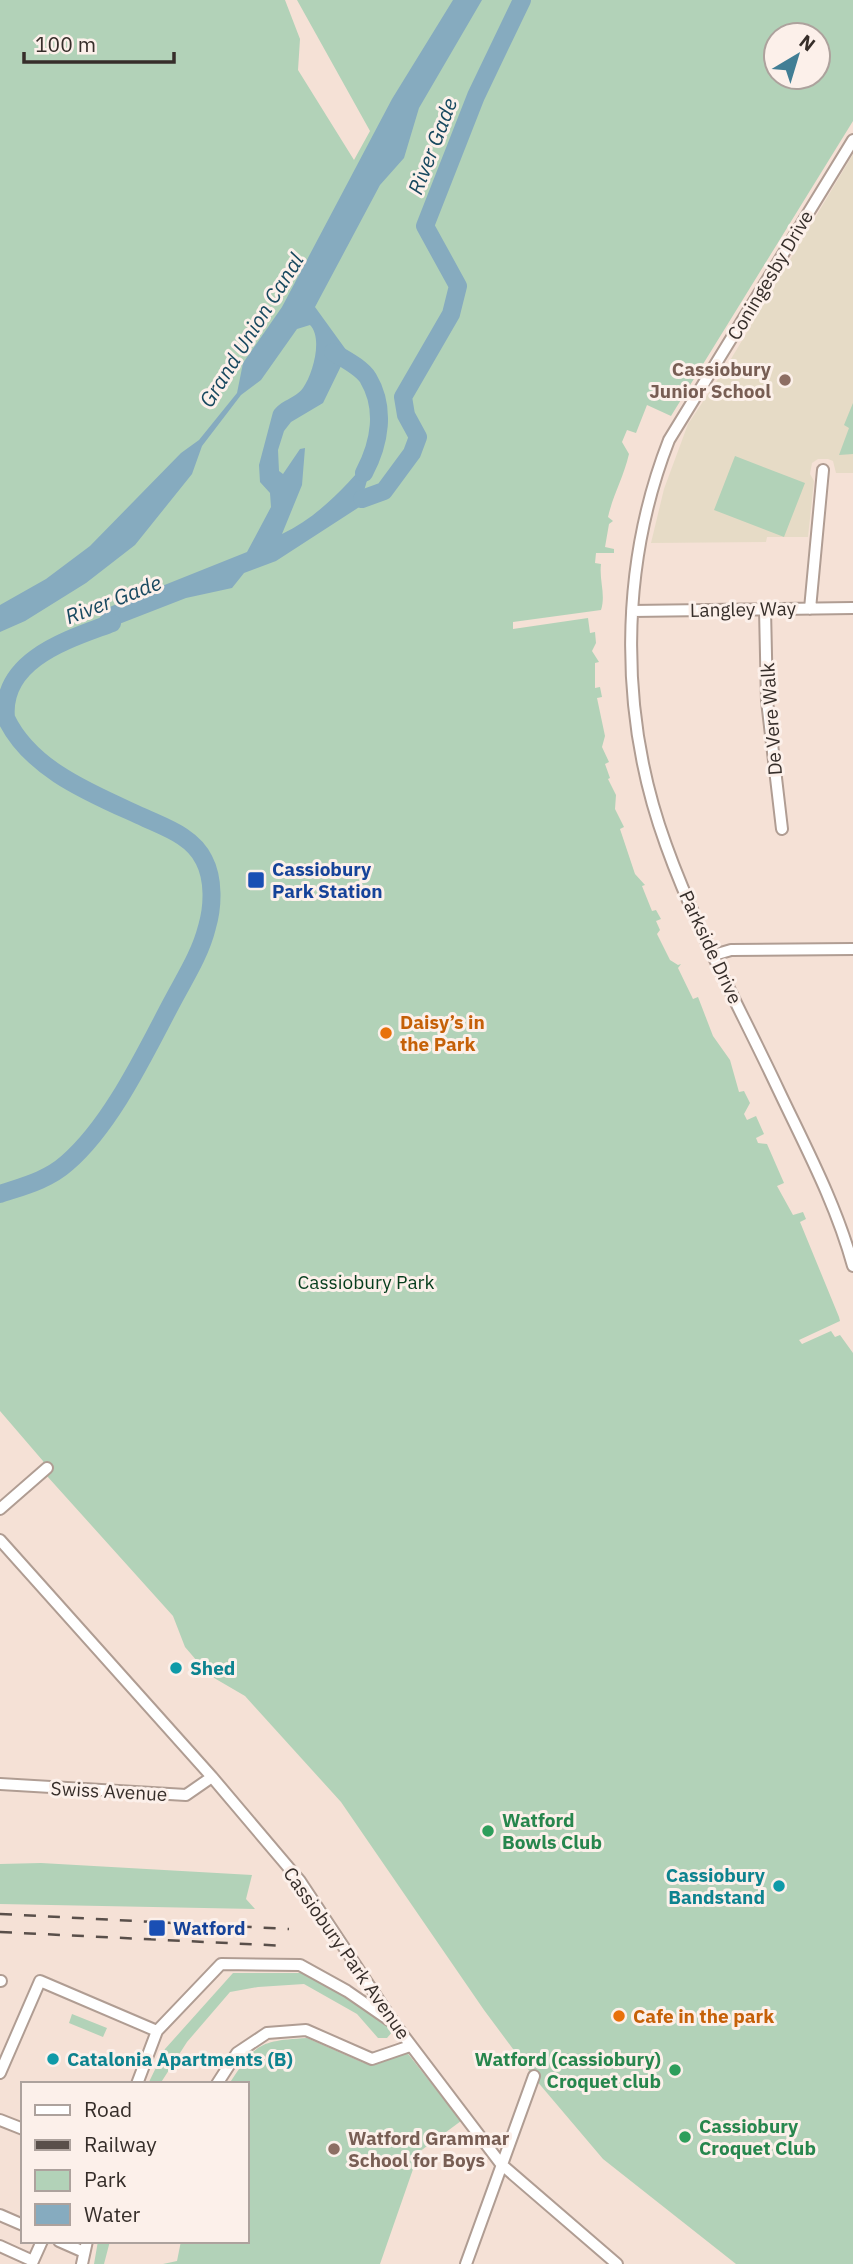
<svg xmlns="http://www.w3.org/2000/svg" width="853" height="2264" viewBox="0 0 853 2264" font-family="'IBM Plex Sans',sans-serif">
  <style>
    .education { fill: #e6dbc6 }
    .green { fill: #b2d2b8; fill-rule: evenodd }
    .water { fill: #86abbf }
    .lines { fill: none; stroke-linecap: round; stroke-linejoin: round }
    .river { stroke: #86abbf; stroke-width: 18 }
    .minor-casing { stroke: #b09d93; stroke-width: 14 }
    .minor { stroke: #fff; stroke-width: 10 }
    .rail { stroke: #594f4a; stroke-width: 2.5; stroke-dasharray: 12 12; stroke-linecap: butt }
    .education-dot { fill: #8d6e63; stroke: #fcf0ea; stroke-width: 2.5 }
    .transit-dot { fill: #1a4fb4; stroke: #fcf0ea; stroke-width: 2.5 }
    .food-dot { fill: #e8710a; stroke: #fcf0ea; stroke-width: 2.5 }
    .culture-dot { fill: #0f9aa8; stroke: #fcf0ea; stroke-width: 2.5 }
    .leisure-dot { fill: #2e9e5b; stroke: #fcf0ea; stroke-width: 2.5 }
    .labels { text-anchor: middle; dominant-baseline: central; stroke-width: 6; stroke-linejoin: round; paint-order: stroke }
    .street-label { font-size: 19px; fill: #362e2a; stroke: #fcf0ea }
    .education-label { font-size: 19px; font-weight: bold; fill: #785e54; stroke: #fcf0ea; text-anchor: end }
    .transit-label { font-size: 19px; font-weight: bold; fill: #164399; stroke: #fcf0ea; text-anchor: start }
    .food-label { font-size: 19px; font-weight: bold; fill: #c56008; stroke: #fcf0ea; text-anchor: start }
    .park-label { font-size: 19px; fill: #053d1c; stroke: #fcf0ea }
    .culture-label { font-size: 19px; font-weight: bold; fill: #0d838f; stroke: #fcf0ea; text-anchor: start }
    .leisure-label { font-size: 19px; font-weight: bold; fill: #27864d; stroke: #fcf0ea; text-anchor: start }
    .water-label { font-size: 21px; font-style: italic; fill: #17485f; stroke: #fcf0ea }
  </style>
  <rect width="100%" height="100%" fill="#f5e1d6"/>
  <path class="education" d="M 853,154 L 853,473 L 836,473 L 833,461 L 828,459 L 818,459 L 812,463 L 810,474 L 814,481 L 808,537 L 767,537 L 766,542 L 651,543 L 664,489 L 688,424 L 728,364 Z"/>
  <path class="green" d="M 0,0 L 285,0 L 300,39 L 298,70 L 354,160 L 370,131 L 297,0 L 853,0 L 853,121 L 671,416 L 647,405 L 636,433 L 627,430 L 622,442 L 629,454 C 623,479 614,492 608,517 L 613,521 L 609,524 L 605,547 L 614,549 L 614,553 L 596,553 L 595,563 L 601,564 C 599,581 606,594 601,610 L 513,622 L 513,629 L 588,618 L 590,633 L 595,632 L 596,643 L 592,651 L 599,662 L 595,663 L 595,688 L 600,687 L 602,697 L 597,698 L 605,736 L 602,747 L 609,762 L 605,764 L 610,778 L 608,779 L 616,795 L 615,809 L 624,827 L 620,829 L 635,874 L 645,885 L 642,886 L 652,911 L 656,910 L 661,919 L 656,921 L 660,930 L 657,934 L 670,960 L 678,965 L 681,964 L 678,968 L 693,999 L 698,997 L 713,1036 L 730,1060 L 739,1092 L 744,1091 L 750,1103 L 744,1114 L 747,1120 L 756,1116 L 764,1134 L 756,1138 L 758,1143 L 767,1144 L 784,1183 L 777,1186 L 793,1215 L 803,1212 L 806,1219 L 800,1222 L 839,1317 L 840,1321 L 799,1340 L 802,1344 L 831,1331 L 835,1337 L 840,1335 L 853,1353 L 853,2264 L 736,2264 L 603,2159 L 536,2080 L 484,2010 L 341,1802 L 245,1696 L 209,1675 L 185,1647 L 173,1616 L 47,1476 L 43,1461 L 0,1411 ZM 776,35 L 818,35 L 818,77 L 776,77 Z
    M 853,403 L 853,454 L 839,455 L 849,428 L 844,425 Z
    M 735,456 L 805,483 L 784,537 L 714,510 Z
    M 41,1863 L 252,1875 L 246,1899 L 255,1909 L 0,1904 L 0,1864 Z
    M 233,1973 L 307,1973 L 390,2021 L 393,2031 L 387,2038 L 378,2038 L 357,2014 L 304,1984 L 258,1987 L 230,1992 L 187,2042 L 160,2084 L 148,2084 L 165,2049 Z
    M 72,2014 L 107,2028 L 103,2037 L 69,2023 Z
    M 307,2038 L 364,2063 L 405,2050 L 461,2121 L 419,2152 L 380,2264 L 163,2264 L 177,2261 L 181,2241 L 247,2241 L 247,2084 L 229,2084 C 256,2043 259,2041 307,2038 Z
    M 98,2241 L 110,2241 L 104,2264 L 94,2264 Z"/>
  <path class="water" d="M 453,0 L 482,0 L 419,108 L 404,158 L 380,185 L 315,307 L 349,354 L 352,364 L 341,366 L 323,403 L 291,422 L 284,431 L 278,450 L 279,471 L 283,474 L 300,449 L 305,448 L 302,485 L 282,534 C 320,516 348,484 375,452 L 364,491 L 384,491 L 276,561 L 244,573 L 232,588 L 186,598 L 114,626 L 90,631 L 107,608 L 247,552 L 271,507 L 270,493 L 260,482 L 259,465 L 273,412 C 280,400 295,399 303,388 C 313,374 323,338 310,325 L 297,329 L 261,380 L 241,395 L 202,446 L 192,474 L 135,545 L 86,583 L 25,621 L 0,632 L 0,605 L 46,579 L 90,546 L 181,453 L 199,440 L 237,393 L 243,363 L 282,307 L 392,99 Z"/>
  <g class="lines">
    <path class="river" d="M 333,352 C 344,359 361,367 368,378 C 386,408 380,443 364,473
      M 362,499 L 384,491 L 412,453 L 418,437 L 406,415 L 403,397 L 451,314 L 458,286 L 425,226 L 476,96 L 522,0
      M 0,1194 C 24,1186 48,1180 67,1163 C 111,1125 144,1055 171,1004 C 184,979 200,955 207,927 C 213,907 214,879 204,860 C 193,837 167,828 145,818 C 95,795 31,771 6,718 C 0,658 73,638 112,623"/>
    <g class="minor-casing">
      <path id="minor" d="M 853,140 L 669,440 C 619,568 619,716 666,845 C 696,929 741,1010 779,1091 C 806,1148 836,1204 853,1266
        M 765,609 L 767,701 L 782,829
        M 810,609 L 823,470
        M 632,611 L 853,608
        M 714,955 L 731,950 L 853,949
        M 0,1509 L 47,1468
        M 0,1540 L 212,1777 L 300,1881 L 394,2023 L 501,2164 L 617,2264
        M 0,1784 L 186,1795 L 212,1777
        M 0,1981 L 1,1981
        M 0,2073 L 40,1981 L 157,2031
        M 137,2084 L 157,2031 L 221,1964 L 300,1965 L 347,1991 L 389,2020
        M 217,2084 L 237,2053 L 267,2033 L 306,2030 L 372,2059 L 410,2046
        M 0,2120 L 23,2129
        M 0,2215 L 23,2225
        M 59,2241 L 84,2252
        M 0,2246 L 33,2261 L 42,2241
        M 82,2264 L 87,2241
        M 466,2264 L 534,2076"/>
    </g>
    <use href="#minor" class="minor"/>
    <path class="rail" d="M 0,1914 L 289,1929
      M 0,1932 L 287,1946"/>
  </g>
  <g class="education-dot">
    <circle cx="785" cy="380" r="7"/>
    <circle cx="334" cy="2149" r="7"/>
  </g>
  <g class="transit-dot">
    <rect x="247" y="871" width="18" height="18" rx="3.5"/>
    <rect x="148" y="1919" width="18" height="18" rx="3.5"/>
  </g>
  <g class="food-dot">
    <circle cx="386" cy="1033" r="7"/>
    <circle cx="619" cy="2016" r="7"/>
  </g>
  <g class="culture-dot">
    <circle cx="176" cy="1668" r="7"/>
    <circle cx="779" cy="1886" r="7"/>
    <circle cx="53" cy="2059" r="7"/>
  </g>
  <g class="leisure-dot">
    <circle cx="488" cy="1831" r="7"/>
    <circle cx="675" cy="2070" r="7"/>
    <circle cx="685" cy="2137" r="7"/>
  </g>
  <g class="labels">
    <g class="street-label">
      <text transform="translate(770 275) rotate(-59)">Coningesby Drive</text>
      <text transform="translate(743 609) rotate(-1)">Langley Way</text>
      <text transform="translate(771 719) rotate(-94)">De Vere Walk</text>
      <text transform="translate(711 947) rotate(65)">Parkside Drive</text>
      <text transform="translate(109 1791) rotate(3)">Swiss Avenue</text>
      <text transform="translate(347 1953) rotate(55)">Cassiobury Park Avenue</text>
    </g>
    <g class="education-label">
      <text x="771" y="369">Cassiobury<tspan x="771" dy="22">Junior School</tspan></text>
      <text x="348" y="2138" text-anchor="start">Watford Grammar<tspan x="348" dy="22">School for Boys</tspan></text>
    </g>
    <g class="transit-label">
      <text x="272" y="869">Cassiobury<tspan x="272" dy="22">Park Station</tspan></text>
      <text x="173" y="1928">Watford</text>
    </g>
    <g class="food-label">
      <text x="400" y="1022">Daisy’s in<tspan x="400" dy="22">the Park</tspan></text>
      <text x="633" y="2016">Cafe in the park</text>
    </g>
    <g class="park-label">
      <text x="366" y="1282">Cassiobury Park</text>
    </g>
    <g class="culture-label">
      <text x="190" y="1668">Shed</text>
      <text x="765" y="1875" text-anchor="end">Cassiobury<tspan x="765" dy="22">Bandstand</tspan></text>
      <text x="67" y="2059">Catalonia Apartments (B)</text>
    </g>
    <g class="leisure-label">
      <text x="502" y="1820">Watford<tspan x="502" dy="22">Bowls Club</tspan></text>
      <text x="661" y="2059" text-anchor="end">Watford (cassiobury)<tspan x="661" dy="22">Croquet club</tspan></text>
      <text x="699" y="2126">Cassiobury<tspan x="699" dy="22">Croquet Club</tspan></text>
    </g>
    <g class="water-label">
      <text transform="translate(432 146) rotate(-69)">River Gade</text>
      <text transform="translate(251 330) rotate(-58)">Grand Union Canal</text>
      <text transform="translate(113 599) rotate(-21)">River Gade</text>
    </g>
  </g>
  <rect x="21" y="2082" width="228" height="161" fill="#fcf0ea" stroke="#ada29d" stroke-width="2"/>
  <rect x="35" y="2105" width="35" height="10" fill="#ffffff" stroke="#ada29d" stroke-width="2"/>
  <text x="84" y="2117" font-size="21" fill="#362e2a">Road</text>
  <rect x="35" y="2140" width="35" height="10" fill="#594f4a" stroke="#ada29d" stroke-width="2"/>
  <text x="84" y="2152" font-size="21" fill="#362e2a">Railway</text>
  <rect x="35" y="2170" width="35" height="21" fill="#b2d2b8" stroke="#ada29d" stroke-width="2"/>
  <text x="84" y="2187" font-size="21" fill="#362e2a">Park</text>
  <rect x="35" y="2204" width="35" height="21" fill="#86abbf" stroke="#ada29d" stroke-width="2"/>
  <text x="84" y="2222" font-size="21" fill="#362e2a">Water</text>
  <g transform="translate(797 56) rotate(38)"><circle r="33" fill="#fcf0ea" stroke="#ada29d" stroke-width="2"/>
  <path d="M0-5L12 26L0 18L-12 26Z" fill="#417e95"/>
  <text y="-10" font-size="19" font-weight="bold" text-anchor="middle" fill="#362e2a">N</text>
  </g>
  <path d="M24 52v10h150v-10" fill="none" stroke="#362e2a" stroke-width="3.5"/>
  <text x="35" y="52" font-size="21" fill="#362e2a" stroke="#fcf0ea" stroke-width="5" paint-order="stroke">100 m</text>
</svg>
